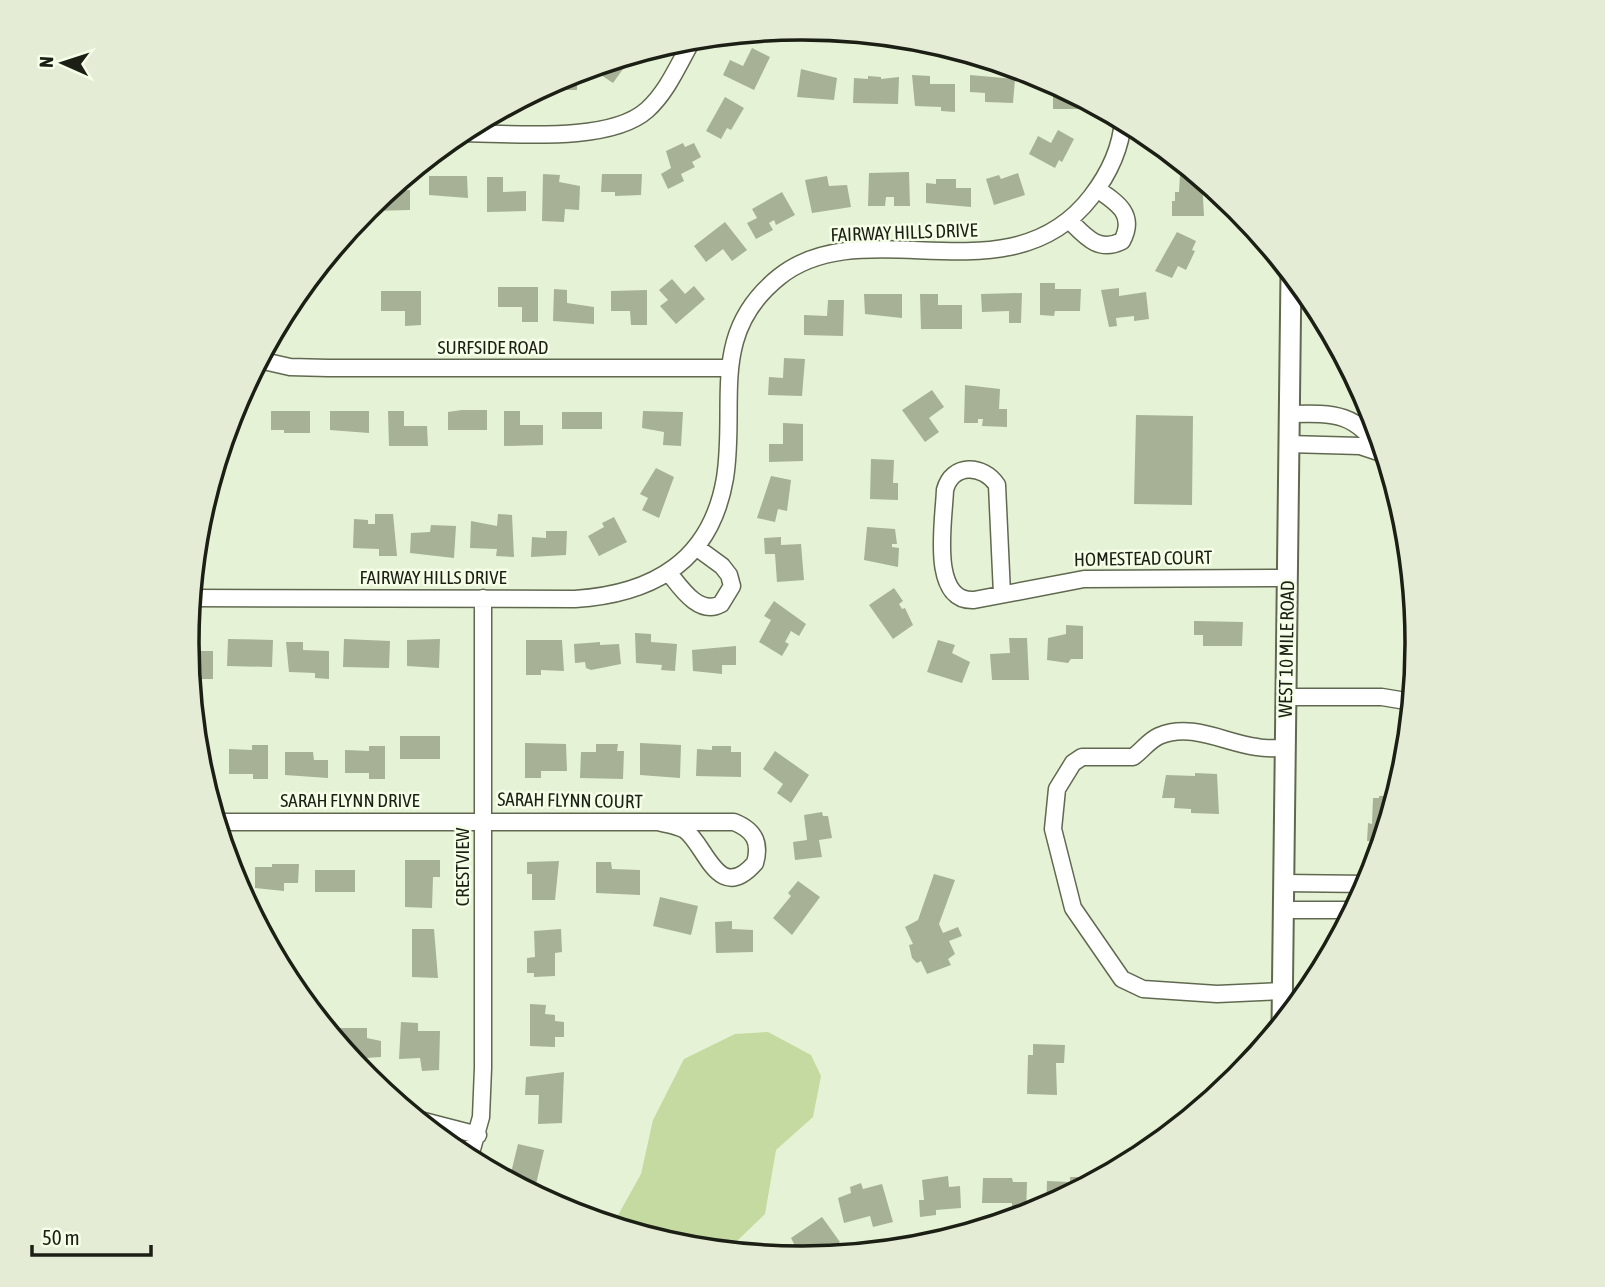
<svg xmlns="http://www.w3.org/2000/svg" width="1605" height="1287" viewBox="0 0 1605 1287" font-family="'Asap Condensed',sans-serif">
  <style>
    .green { fill: #c4daa0 }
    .building { fill: #a6b196 }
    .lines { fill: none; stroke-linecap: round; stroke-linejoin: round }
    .minor-tunnel { stroke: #bdc8ae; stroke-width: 16; stroke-dasharray: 16 8; stroke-linecap: butt }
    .minor-casing { stroke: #606950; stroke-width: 19 }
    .major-casing { stroke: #606950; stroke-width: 23 }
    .minor { stroke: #fff; stroke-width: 16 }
    .major { stroke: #fff; stroke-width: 19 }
    .labels { text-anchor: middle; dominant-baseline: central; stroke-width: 5; stroke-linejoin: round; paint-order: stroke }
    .street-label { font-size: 19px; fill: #1b1f14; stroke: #f5fee7 }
    .rim { fill: none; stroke: #1b1f14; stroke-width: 3.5 }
  </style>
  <rect width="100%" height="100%" fill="#e6f2d5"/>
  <path class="green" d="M 768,1032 L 811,1055 L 821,1076 L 813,1117 L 776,1150 L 765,1214 L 738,1240 L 735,1252 L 682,1247 L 612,1226 L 641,1174 L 653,1120 L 684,1059 L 735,1034 Z"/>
  <path class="building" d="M 752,48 L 770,57 L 754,90 L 723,75 L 730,60 L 743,66 Z
    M 633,55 L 613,83 L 598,73 L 604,64 Z
    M 801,69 L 837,78 L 834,100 L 797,97 Z
    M 577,72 L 577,90 L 561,90 L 561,78 Z
    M 912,75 L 930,76 L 930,84 L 955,84 L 955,112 L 941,111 L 941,107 L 915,106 Z
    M 970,75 L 1015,79 L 1013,103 L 985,102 L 985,93 L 970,92 Z
    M 868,76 L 881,77 L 881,79 L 899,77 L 898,104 L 853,103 L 854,78 L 868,79 Z
    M 1053,83 L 1081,98 L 1081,109 L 1053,109 Z
    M 725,97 L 744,108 L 731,130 L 727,128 L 721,139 L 706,131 Z
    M 1058,130 L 1074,139 L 1062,162 L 1059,160 L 1055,168 L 1029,154 L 1038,136 L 1051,143 Z
    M 683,143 L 685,147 L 694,143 L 701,157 L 692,162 L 695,167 L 681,174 L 684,181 L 668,189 L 661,174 L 671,168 L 666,151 Z
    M 909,172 L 910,206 L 894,206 L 894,197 L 886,197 L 885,206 L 868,206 L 869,173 Z
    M 1018,173 L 1025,195 L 994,205 L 986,179 L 999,175 L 1001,179 Z
    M 543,174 L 560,175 L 559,182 L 580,186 L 579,210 L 565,209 L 564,222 L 542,221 Z
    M 602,174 L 642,174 L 641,195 L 615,196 L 615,192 L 601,192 Z
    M 1180,175 L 1198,175 L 1202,179 L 1204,216 L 1172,216 L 1172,201 L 1175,201 L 1175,192 L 1179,192 Z
    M 429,176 L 467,176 L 468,198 L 429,195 Z
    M 827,176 L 829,186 L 847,185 L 851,207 L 812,213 L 805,180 Z
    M 487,177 L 503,177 L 503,192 L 526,191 L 526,211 L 487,212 Z
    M 936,179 L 956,179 L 956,188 L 971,188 L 971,207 L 926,203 L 926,183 L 936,184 Z
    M 410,190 L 410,210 L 371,211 L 371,205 L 389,191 Z
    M 782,192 L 795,215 L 776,225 L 774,220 L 769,223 L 773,230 L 756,239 L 747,223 L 757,218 L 752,209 Z
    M 725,222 L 747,250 L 732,261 L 723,249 L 706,262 L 694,246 Z
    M 1177,232 L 1196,241 L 1192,250 L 1195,251 L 1186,270 L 1178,266 L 1172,278 L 1155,271 Z
    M 672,279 L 685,294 L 694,286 L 705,299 L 676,324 L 660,306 L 668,300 L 659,290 Z
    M 1040,283 L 1055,283 L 1055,289 L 1081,289 L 1080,311 L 1055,311 L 1054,316 L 1040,315 Z
    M 498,287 L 538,287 L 538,322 L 522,322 L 522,307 L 498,307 Z
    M 1119,288 L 1119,296 L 1146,292 L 1149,319 L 1134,321 L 1134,316 L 1116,318 L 1117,326 L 1109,327 L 1101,290 Z
    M 554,289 L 567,290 L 567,303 L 594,307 L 594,324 L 553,321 Z
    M 647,290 L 647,325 L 631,325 L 630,311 L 611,311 L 611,291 Z
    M 381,291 L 421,291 L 421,325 L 405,326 L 405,311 L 381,311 Z
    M 1022,293 L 1021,323 L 1009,323 L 1009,311 L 982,312 L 981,294 Z
    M 864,294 L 902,294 L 902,318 L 865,314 Z
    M 920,294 L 938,294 L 938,305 L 962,305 L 962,329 L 921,329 Z
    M 828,300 L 844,300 L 843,336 L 804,335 L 804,315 L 827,316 Z
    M 784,358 L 805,359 L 802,396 L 768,395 L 769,377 L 783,378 Z
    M 965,385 L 1000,389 L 999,409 L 1007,409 L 1007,427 L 982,426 L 983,419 L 978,419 L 978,423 L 964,423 Z
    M 932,390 L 944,407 L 929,418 L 939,432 L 925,442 L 902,410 Z
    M 462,410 L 487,410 L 487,430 L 448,430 L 448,412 Z
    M 271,411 L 310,411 L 310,433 L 284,433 L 284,430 L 271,430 Z
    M 330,411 L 369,411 L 369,433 L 330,430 Z
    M 388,411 L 404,411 L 404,426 L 427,426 L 428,446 L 389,446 Z
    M 504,411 L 520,411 L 520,425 L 543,425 L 543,445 L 504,446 Z
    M 643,411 L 683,412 L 681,446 L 663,445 L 664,432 L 642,428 Z
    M 562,412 L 602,412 L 602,429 L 562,429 Z
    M 1136,415 L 1193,416 L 1192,505 L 1134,504 Z
    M 783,423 L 803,424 L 803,461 L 769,462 L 769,444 L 783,444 Z
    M 871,459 L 894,460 L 893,483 L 898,483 L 898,500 L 870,499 Z
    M 656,468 L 674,477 L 659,518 L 642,510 L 648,498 L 640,494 Z
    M 771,476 L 791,480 L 787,511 L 778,509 L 775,522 L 757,518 Z
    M 375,514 L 393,514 L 397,556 L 379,556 L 379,549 L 353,548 L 354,519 L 368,520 L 368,524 L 375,524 Z
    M 498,514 L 512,515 L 514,557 L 496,556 L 497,549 L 470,548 L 471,521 L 497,526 Z
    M 614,517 L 627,542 L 599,556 L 588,536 L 604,527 L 602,523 Z
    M 431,525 L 456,526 L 454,558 L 410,553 L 411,533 L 430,532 Z
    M 867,527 L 895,529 L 897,544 L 892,544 L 892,547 L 899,548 L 898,567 L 864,560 Z
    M 546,531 L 567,531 L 566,555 L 531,557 L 532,537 L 546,538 Z
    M 781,537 L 781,545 L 801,544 L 804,580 L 777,582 L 775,554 L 765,554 L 764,538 Z
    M 894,588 L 903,601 L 899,604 L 902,609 L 905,608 L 913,625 L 893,639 L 869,605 Z
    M 774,601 L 806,624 L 799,636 L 791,631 L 785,642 L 789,644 L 782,656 L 759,642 L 771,620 L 764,616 Z
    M 1194,621 L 1243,622 L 1242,646 L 1203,646 L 1203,635 L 1194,635 Z
    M 1066,625 L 1083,626 L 1083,659 L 1071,659 L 1068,663 L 1047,660 L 1048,638 L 1066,634 Z
    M 635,633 L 651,634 L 651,642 L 677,644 L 675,671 L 661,670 L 662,665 L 636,663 Z
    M 1009,638 L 1027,638 L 1029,680 L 992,680 L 990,654 L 1010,653 Z
    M 228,639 L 273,640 L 272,667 L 227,666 Z
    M 344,639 L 390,641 L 389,668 L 343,667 Z
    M 440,639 L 439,668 L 407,666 L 407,640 Z
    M 526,640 L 562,640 L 564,671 L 541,670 L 541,675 L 526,675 Z
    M 938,640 L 955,645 L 952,653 L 970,662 L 962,683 L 927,672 Z
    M 286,642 L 303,642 L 303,650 L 329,651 L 329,679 L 315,678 L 315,673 L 289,672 Z
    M 600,642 L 600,645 L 619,644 L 621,664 L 591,670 L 586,668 L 585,662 L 575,663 L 574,644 Z
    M 736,646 L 736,665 L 722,665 L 722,674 L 693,671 L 692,650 Z
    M 188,651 L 213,651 L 213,679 L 199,679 L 199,673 L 190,673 Z
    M 400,736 L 440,736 L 440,759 L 400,759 Z
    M 525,743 L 566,744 L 567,771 L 541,771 L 541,778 L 525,778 Z
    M 640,743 L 681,745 L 680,778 L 640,775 Z
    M 596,744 L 618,744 L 617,751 L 624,751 L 623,779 L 580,778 L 581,752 L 596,752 Z
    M 252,745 L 268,745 L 268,779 L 253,779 L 253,774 L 229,774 L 229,749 L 252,750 Z
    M 369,746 L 385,746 L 385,779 L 369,779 L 369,773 L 345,773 L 345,750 L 369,751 Z
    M 712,746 L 731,746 L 731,752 L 741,752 L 741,777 L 696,776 L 697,749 L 712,750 Z
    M 775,751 L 809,775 L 791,803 L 777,793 L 783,784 L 763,769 Z
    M 285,752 L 313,752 L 314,760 L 328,760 L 328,778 L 285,775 Z
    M 198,759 L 212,759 L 212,777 L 203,777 Z
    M 1195,773 L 1217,774 L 1219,814 L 1191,813 L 1191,809 L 1174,808 L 1175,798 L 1162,798 L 1166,775 L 1195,776 Z
    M 1379,796 L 1396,796 L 1383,841 L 1367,841 L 1368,823 L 1372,824 L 1373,798 L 1379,798 Z
    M 822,812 L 823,816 L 828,816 L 832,838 L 819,840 L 822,857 L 795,860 L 793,842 L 807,840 L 804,815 Z
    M 405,860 L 440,860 L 440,877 L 433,877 L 432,908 L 405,907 Z
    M 559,861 L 555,900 L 532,900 L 532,874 L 527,874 L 527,862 Z
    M 596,862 L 611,862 L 612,869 L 640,870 L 640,895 L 596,893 Z
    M 272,864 L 299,864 L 298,883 L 284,883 L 284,891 L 255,888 L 255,867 L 272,867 Z
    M 315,870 L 355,870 L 355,892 L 315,892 Z
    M 934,874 L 955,880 L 939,924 L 943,933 L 958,927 L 962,936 L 949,941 L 955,954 L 948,959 L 951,965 L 927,974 L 921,961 L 917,963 L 912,958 L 909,945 L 913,944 L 905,927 L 918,920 Z
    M 798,881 L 820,897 L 792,935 L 773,918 L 791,896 L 788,893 Z
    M 660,897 L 698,906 L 691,935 L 653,926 Z
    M 732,921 L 732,929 L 753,930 L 753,952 L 716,953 L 715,922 Z
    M 412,929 L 434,929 L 438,978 L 412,977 Z
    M 561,929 L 562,952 L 555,953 L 555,976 L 534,977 L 534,973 L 527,973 L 527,958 L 535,957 L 534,931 Z
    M 530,1004 L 546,1005 L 545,1014 L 555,1015 L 555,1021 L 564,1022 L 564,1037 L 555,1037 L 555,1047 L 530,1046 Z
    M 401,1022 L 418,1023 L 418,1031 L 440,1031 L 439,1070 L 422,1071 L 420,1058 L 399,1059 Z
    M 339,1028 L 367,1028 L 367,1038 L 381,1041 L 381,1057 L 351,1059 L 339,1045 Z
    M 1033,1044 L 1065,1045 L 1064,1063 L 1056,1063 L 1057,1095 L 1027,1094 L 1028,1055 L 1033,1055 Z
    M 564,1072 L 562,1123 L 538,1124 L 539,1095 L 525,1095 L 526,1077 Z
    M 518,1144 L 544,1150 L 534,1193 L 509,1181 Z
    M 948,1176 L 949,1187 L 960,1186 L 961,1208 L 936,1210 L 936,1215 L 920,1217 L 919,1200 L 924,1200 L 922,1180 Z
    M 1070,1177 L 1091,1177 L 1091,1184 L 1046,1208 L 1047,1181 L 1070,1182 Z
    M 983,1178 L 1012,1178 L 1013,1182 L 1027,1182 L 1026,1215 L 1012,1215 L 1012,1203 L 982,1203 Z
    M 861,1183 L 863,1189 L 882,1184 L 893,1222 L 873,1227 L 870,1216 L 844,1223 L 838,1198 L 851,1193 L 850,1187 Z
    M 822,1217 L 840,1242 L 817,1258 L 802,1259 L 791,1238 Z"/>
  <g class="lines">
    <path class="minor-tunnel" d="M 1384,454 L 1397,495"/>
    <g class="minor-casing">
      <path id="minor" d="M 459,133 C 509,133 609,144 647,110 C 668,91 679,63 693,39
        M 1069,220 C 1085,236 1098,253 1122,241 C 1136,215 1118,203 1097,189
        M 259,360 L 290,367 L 328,368 L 728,368
        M 1288,444 L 1360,446 L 1384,454 C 1355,412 1336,413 1288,414
        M 669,573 C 681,588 699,616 721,604 L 732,586 L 729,575 L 722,566 L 696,547
        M 1002,594 L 997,485 C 983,464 952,463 945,490 C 944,520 929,602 974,600 L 1084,579 L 1287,578
        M 191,598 L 575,599 C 653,594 711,561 725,478 C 737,402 708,334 779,277 C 865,208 1009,303 1091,197 C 1108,175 1121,149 1123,120
        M 1286,697 L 1382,697 L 1412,702
        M 217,822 L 734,822 C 754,830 761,842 755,863 C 718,905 706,845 685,830 C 677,825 666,824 657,822
        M 1283,883 L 1368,884
        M 1283,910 L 1354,910
        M 1283,991 L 1217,994 L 1143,989 L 1122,979 L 1073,908 L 1053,829 L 1057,789 L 1073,763 L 1082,757 L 1133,757 C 1143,750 1148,741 1159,736 C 1192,722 1225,743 1257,747 C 1266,749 1276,748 1285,748
        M 416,1119 L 478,1135
        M 469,1160 L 481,1117 L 483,1068 L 483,598"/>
    </g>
    <g class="major-casing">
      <path id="major" d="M 1282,1025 L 1291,273"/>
    </g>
    <use href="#minor" class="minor"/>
    <use href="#major" class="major"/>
  </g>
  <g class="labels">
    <g class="street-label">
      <text transform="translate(904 232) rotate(-2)">FAIRWAY HILLS DRIVE</text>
      <text x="493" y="347">SURFSIDE ROAD</text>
      <text transform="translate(1143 558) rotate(-1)">HOMESTEAD COURT</text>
      <text x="433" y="577">FAIRWAY HILLS DRIVE</text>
      <text transform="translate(1286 649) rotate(-89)">WEST 10 MILE ROAD</text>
      <text x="350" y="800">SARAH FLYNN DRIVE</text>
      <text transform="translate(570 800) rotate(1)">SARAH FLYNN COURT</text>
      <text transform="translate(462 867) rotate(-90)">CRESTVIEW</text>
    </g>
  </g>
  <path d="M0 0H1605V1287H0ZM199 643a603 603 0 1 1 1206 0a603 603 0 1 1-1206 0Z" fill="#e4ecd6" fill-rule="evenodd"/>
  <path class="rim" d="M199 643a603 603 0 1 1 1206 0a603 603 0 1 1-1206 0Z"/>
  <g transform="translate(63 63) rotate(273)" stroke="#f5fee7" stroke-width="5" paint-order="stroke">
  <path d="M0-5L12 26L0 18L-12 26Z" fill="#1b1f14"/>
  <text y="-10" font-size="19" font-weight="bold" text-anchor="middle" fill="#1b1f14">N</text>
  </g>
  <path d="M32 1245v10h119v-10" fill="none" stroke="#1b1f14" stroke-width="3.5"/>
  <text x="42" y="1245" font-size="21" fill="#1b1f14" stroke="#f5fee7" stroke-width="5" paint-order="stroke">50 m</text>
</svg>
